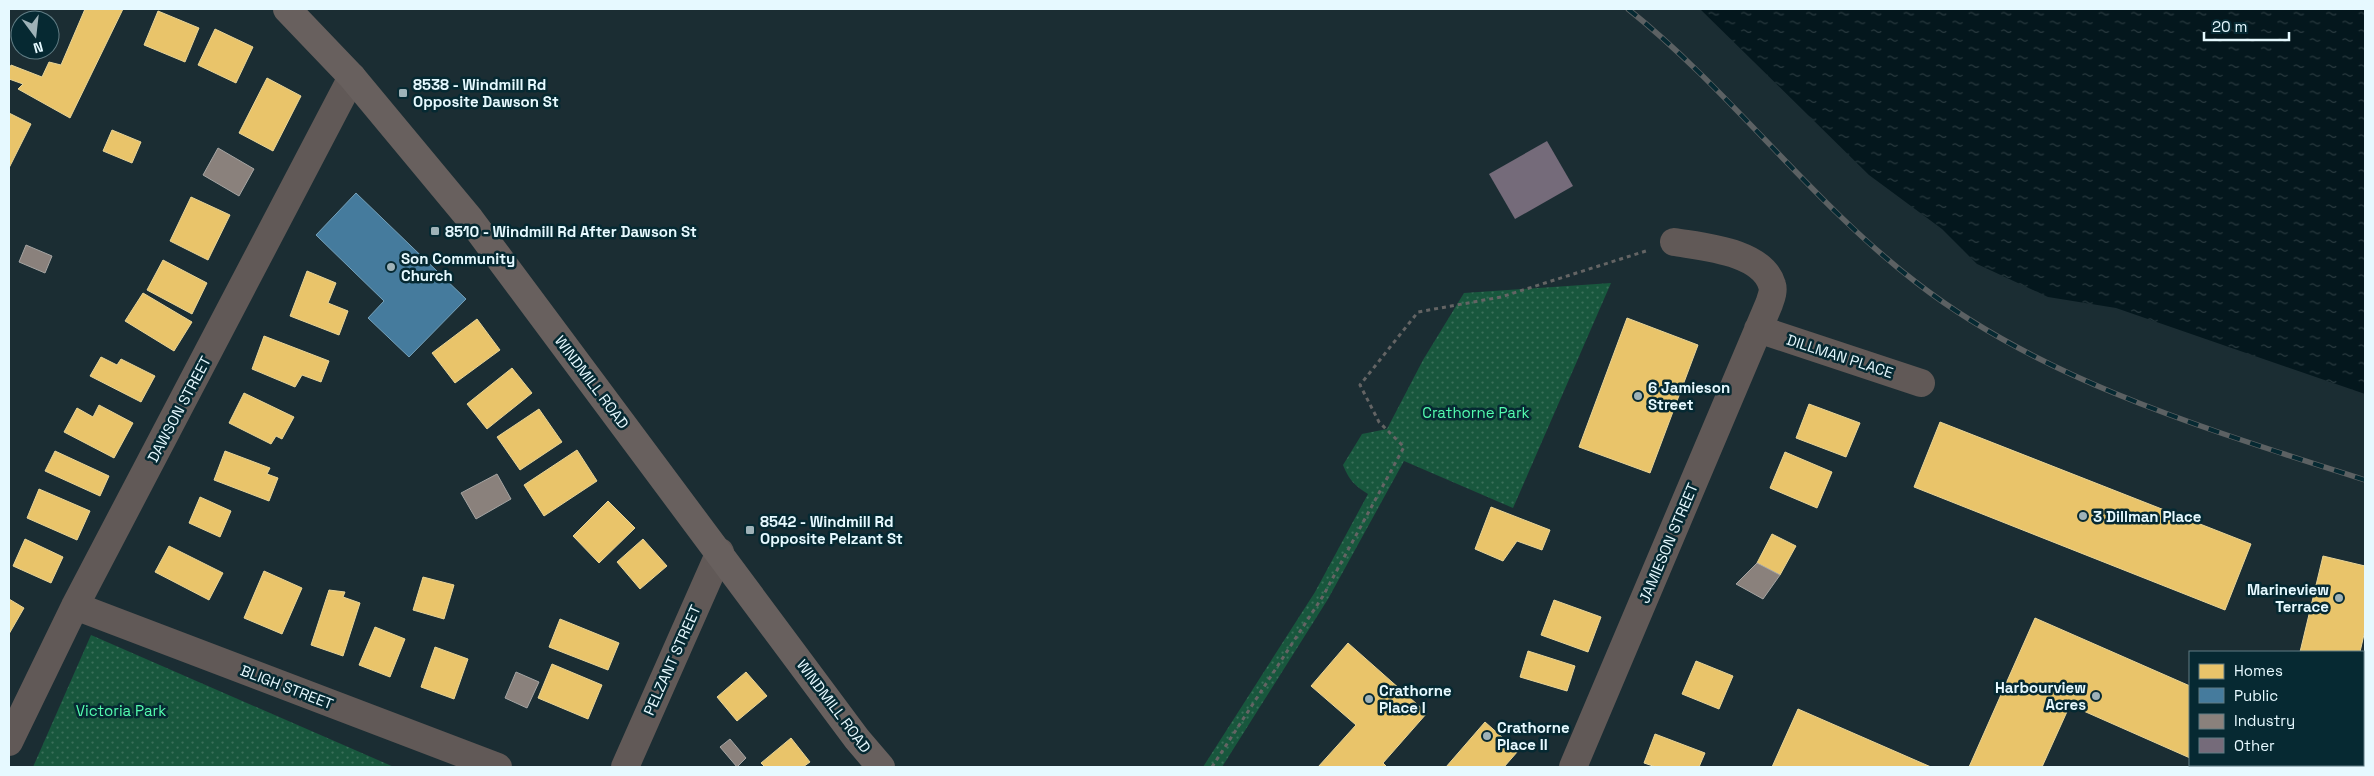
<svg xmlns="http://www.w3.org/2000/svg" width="2374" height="776" viewBox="0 0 2374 776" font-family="'Space Grotesk',sans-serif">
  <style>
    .park { fill: url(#park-dots) }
    .water { fill: url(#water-ripples) }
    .homes { fill: #e9c46a; stroke: #e8d497 }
    .public { fill: #457b9d; stroke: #75a1ba }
    .industry { fill: #8a817c; stroke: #a6a5a3 }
    .building { fill: #756b7a }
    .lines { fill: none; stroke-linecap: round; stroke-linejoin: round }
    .path { stroke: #646464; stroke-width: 3; stroke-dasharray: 4 4; stroke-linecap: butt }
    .minor { stroke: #615957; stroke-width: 28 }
    .major { stroke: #68605e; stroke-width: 28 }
    .rail-casing { stroke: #5c6163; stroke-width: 5.5 }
    .rail { stroke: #062932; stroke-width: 4; stroke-dasharray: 11; stroke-linecap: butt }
    .poi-dot { fill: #9fb2b8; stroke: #062932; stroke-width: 2 }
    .labels { text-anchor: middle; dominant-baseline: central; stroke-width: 5; stroke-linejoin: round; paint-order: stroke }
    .poi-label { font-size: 15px; font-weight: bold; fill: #e6f9ff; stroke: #062932; text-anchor: start }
    .street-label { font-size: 15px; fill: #e6f9ff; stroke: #062932 }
    .park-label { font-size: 15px; fill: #54fcaf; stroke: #062932 }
  </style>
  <defs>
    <pattern id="park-dots" width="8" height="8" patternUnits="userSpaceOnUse" patternTransform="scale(1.25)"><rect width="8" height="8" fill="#18573d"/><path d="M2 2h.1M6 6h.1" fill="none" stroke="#3a705a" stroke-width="1.8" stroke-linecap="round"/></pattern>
    <pattern id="water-ripples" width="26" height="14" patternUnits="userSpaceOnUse" patternTransform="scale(1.25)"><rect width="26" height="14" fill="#04171d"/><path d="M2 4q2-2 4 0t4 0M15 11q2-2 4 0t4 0" fill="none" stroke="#293a3f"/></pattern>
  </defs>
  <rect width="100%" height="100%" fill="#1b2d33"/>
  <path class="park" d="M 1611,283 L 1513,508 L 1404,461 L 1328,599 L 1222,767 L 1203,767 L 1315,592 L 1368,494 C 1355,486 1349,480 1343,465 L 1362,434 L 1387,429 L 1423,360 L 1464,293 Z
    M 91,635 L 394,767 L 33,767 Z"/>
  <path class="water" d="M 1700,9 L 2365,9 L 2365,394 L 2116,308 L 2048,297 L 1977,264 L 1942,229 L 1869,175 Z"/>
  <path class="homes" d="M 85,9 L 123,9 L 70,118 L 18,89 L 23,84 L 9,79 L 9,70 L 11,65 L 42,77 L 49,62 L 61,65 Z
    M 158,11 L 199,28 L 185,62 L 144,45 Z
    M 215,29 L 253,47 L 236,83 L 198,65 Z
    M 267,78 L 301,96 L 273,151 L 239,133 Z
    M 9,113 L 31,124 L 9,168 Z
    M 112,130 L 141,142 L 132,163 L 103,151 Z
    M 191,197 L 230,215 L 208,260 L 170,241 Z
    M 163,260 L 207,283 L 192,314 L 147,290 Z
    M 307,271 L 336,283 L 328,303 L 348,311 L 339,335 L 290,316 Z
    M 143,293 L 192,322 L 174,351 L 125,321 Z
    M 1627,318 L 1698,345 L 1650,473 L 1579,447 Z
    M 477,319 L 500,350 L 455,383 L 432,353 Z
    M 264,336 L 329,361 L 321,382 L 302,375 L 295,387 L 252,369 Z
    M 101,357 L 117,365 L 121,359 L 155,376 L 141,402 L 90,376 Z
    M 512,368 L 532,393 L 487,429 L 467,404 Z
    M 244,393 L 294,417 L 282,439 L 276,436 L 271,444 L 229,423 Z
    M 1809,404 L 1860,423 L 1846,457 L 1796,438 Z
    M 99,405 L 133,423 L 114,458 L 64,432 L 77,408 L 93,417 Z
    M 539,409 L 562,442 L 520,470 L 497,437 Z
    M 1940,422 L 2251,544 L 2225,610 L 1914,487 Z
    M 577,450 L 597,481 L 544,516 L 524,485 Z
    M 55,451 L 109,476 L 100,496 L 45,471 Z
    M 225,451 L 270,468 L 267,474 L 278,478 L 269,501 L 214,480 Z
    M 1785,452 L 1832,472 L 1817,508 L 1770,488 Z
    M 39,489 L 90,511 L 77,540 L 27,518 Z
    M 200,497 L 231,511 L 220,537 L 189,523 Z
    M 608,501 L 635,528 L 599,563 L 573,536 Z
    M 1491,507 L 1550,530 L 1542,550 L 1517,541 L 1503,561 L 1475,549 Z
    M 1772,534 L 1796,546 L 1780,575 L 1757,563 Z
    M 25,539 L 63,557 L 51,583 L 13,566 Z
    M 643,539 L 667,566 L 640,589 L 617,562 Z
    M 169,546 L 223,573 L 209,600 L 155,572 Z
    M 2323,556 L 2365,566 L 2365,630 L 2360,652 L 2300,652 Z
    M 264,571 L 302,588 L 282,634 L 244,618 Z
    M 423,577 L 454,585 L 444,619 L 413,610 Z
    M 329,590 L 345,592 L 343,597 L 360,603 L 343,656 L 311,645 Z
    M 9,599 L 24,608 L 9,634 Z
    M 1554,600 L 1601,617 L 1588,652 L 1541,635 Z
    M 2035,618 L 2190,686 L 2190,758 L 2070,705 L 2042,767 L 1969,767 Z
    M 560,619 L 619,643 L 608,670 L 549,647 Z
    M 375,627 L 405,639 L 390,677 L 359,665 Z
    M 1348,643 L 1427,713 L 1383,763 L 1387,767 L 1318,767 L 1356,725 L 1311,686 Z
    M 435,647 L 468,659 L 454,699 L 421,687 Z
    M 1528,651 L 1575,666 L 1567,691 L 1520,677 Z
    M 1696,661 L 1733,676 L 1719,709 L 1682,694 Z
    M 552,664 L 602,685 L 588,719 L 538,698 Z
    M 746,672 L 767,696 L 737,721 L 717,697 Z
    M 1798,709 L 1931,767 L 1772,767 Z
    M 1485,722 L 1518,751 L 1504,767 L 1446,767 Z
    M 1655,734 L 1705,753 L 1699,767 L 1656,767 L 1644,763 Z
    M 791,738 L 810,762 L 803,767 L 765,767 L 761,763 Z
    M 2272,765 L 2333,765 L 2332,767 L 2272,767 Z"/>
  <path class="public" d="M 356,193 L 466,299 L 409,357 L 368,318 L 384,301 L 316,235 Z"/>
  <path class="industry" d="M 218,148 L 254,169 L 239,196 L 203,175 Z
    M 26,245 L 52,256 L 45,273 L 19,262 Z
    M 497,474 L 511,499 L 476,519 L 461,493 Z
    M 1757,563 L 1780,575 L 1763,599 L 1736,584 Z
    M 516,672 L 539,682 L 527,708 L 505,698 Z
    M 730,739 L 746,758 L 737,767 L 720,747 Z"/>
  <path class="building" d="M 1547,141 L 1573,186 L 1515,219 L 1489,174 Z"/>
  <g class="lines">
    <path class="path" d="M 1212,767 L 1323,596 L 1404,447 L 1379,422 L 1360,385 L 1418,312 L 1501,297 L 1649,250"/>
    <path class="minor" d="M 1758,329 L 1921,383
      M 75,606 L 498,767
      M 9,742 L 75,606 L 352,77
      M 625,767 L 720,552
      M 1573,767 L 1769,304 C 1771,298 1774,291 1772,285 C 1762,251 1703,247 1674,242"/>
    <path class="major" d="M 287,9 L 352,77 L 470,219 L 857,739 L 881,767"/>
    <g class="rail-casing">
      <path id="rail" d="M 1628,9 C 1732,92 1811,202 1917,283 C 2045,382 2213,431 2365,480"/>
    </g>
    <use href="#rail" class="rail"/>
  </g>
  <g class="poi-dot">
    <rect x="398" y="88" width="10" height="10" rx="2.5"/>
    <rect x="430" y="226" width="10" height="10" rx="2.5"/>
    <circle cx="391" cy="267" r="5"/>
    <circle cx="1638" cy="396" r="5"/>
    <circle cx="2083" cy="516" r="5"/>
    <rect x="745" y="525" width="10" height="10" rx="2.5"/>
    <circle cx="2339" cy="598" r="5"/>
    <circle cx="2096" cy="696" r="5"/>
    <circle cx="1369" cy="699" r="5"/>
    <circle cx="1487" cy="736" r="5"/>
  </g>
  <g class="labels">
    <g class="poi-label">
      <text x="413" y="84">8538 - Windmill Rd<tspan x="413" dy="17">Opposite Dawson St</tspan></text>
      <text x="445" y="231">8510 - Windmill Rd After Dawson St</text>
      <text x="401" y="258">Son Community<tspan x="401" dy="17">Church</tspan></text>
      <text x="1648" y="387">6 Jamieson<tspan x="1648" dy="17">Street</tspan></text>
      <text x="2093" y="516">3 Dillman Place</text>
      <text x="760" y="521">8542 - Windmill Rd<tspan x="760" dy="17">Opposite Pelzant St</tspan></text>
      <text x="2329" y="589" text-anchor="end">Marineview<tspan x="2329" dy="17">Terrace</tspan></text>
      <text x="2086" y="687" text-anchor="end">Harbourview<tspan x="2086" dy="17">Acres</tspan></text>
      <text x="1379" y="690">Crathorne<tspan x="1379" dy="17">Place I</tspan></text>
      <text x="1497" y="727">Crathorne<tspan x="1497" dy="17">Place II</tspan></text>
    </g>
    <g class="street-label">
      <text transform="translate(1840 356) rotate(18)">DILLMAN PLACE</text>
      <text transform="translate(592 382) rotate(53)">WINDMILL ROAD</text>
      <text transform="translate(179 409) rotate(-62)">DAWSON STREET</text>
      <text transform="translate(1668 543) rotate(-67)">JAMIESON STREET</text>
      <text transform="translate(672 660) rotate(-66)">PELZANT STREET</text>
      <text transform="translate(287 687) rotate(21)">BLIGH STREET</text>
      <text transform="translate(834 706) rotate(53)">WINDMILL ROAD</text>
    </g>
    <g class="park-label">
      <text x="1476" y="412">Crathorne Park</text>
      <text x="121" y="710">Victoria Park</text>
    </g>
  </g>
  <rect width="2374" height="776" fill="none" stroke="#e6f9ff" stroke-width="20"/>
  <rect x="2189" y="651" width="175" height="115" fill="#062932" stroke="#607c84"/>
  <rect x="2199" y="664" width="25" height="15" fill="#e9c46a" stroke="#607c84"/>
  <text x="2234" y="676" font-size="15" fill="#e6f9ff">Homes</text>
  <rect x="2199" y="688" width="25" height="15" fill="#457b9d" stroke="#607c84"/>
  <text x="2234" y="701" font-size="15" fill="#e6f9ff">Public</text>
  <rect x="2199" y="714" width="25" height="15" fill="#8a817c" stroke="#607c84"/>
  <text x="2234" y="726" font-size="15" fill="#e6f9ff">Industry</text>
  <rect x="2199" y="738" width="25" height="15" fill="#756b7a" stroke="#607c84"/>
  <text x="2234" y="751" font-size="15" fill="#e6f9ff">Other</text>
  <g transform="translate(35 35) rotate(165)"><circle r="24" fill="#062932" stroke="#607c84"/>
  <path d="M0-4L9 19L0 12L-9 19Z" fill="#9fb2b8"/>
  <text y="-8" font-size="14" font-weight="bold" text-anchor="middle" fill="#e6f9ff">N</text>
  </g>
  <path d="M2204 32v8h85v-8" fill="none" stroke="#e6f9ff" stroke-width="2.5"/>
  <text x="2212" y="32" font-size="15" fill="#e6f9ff" stroke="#062932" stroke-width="4" paint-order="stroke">20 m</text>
</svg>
